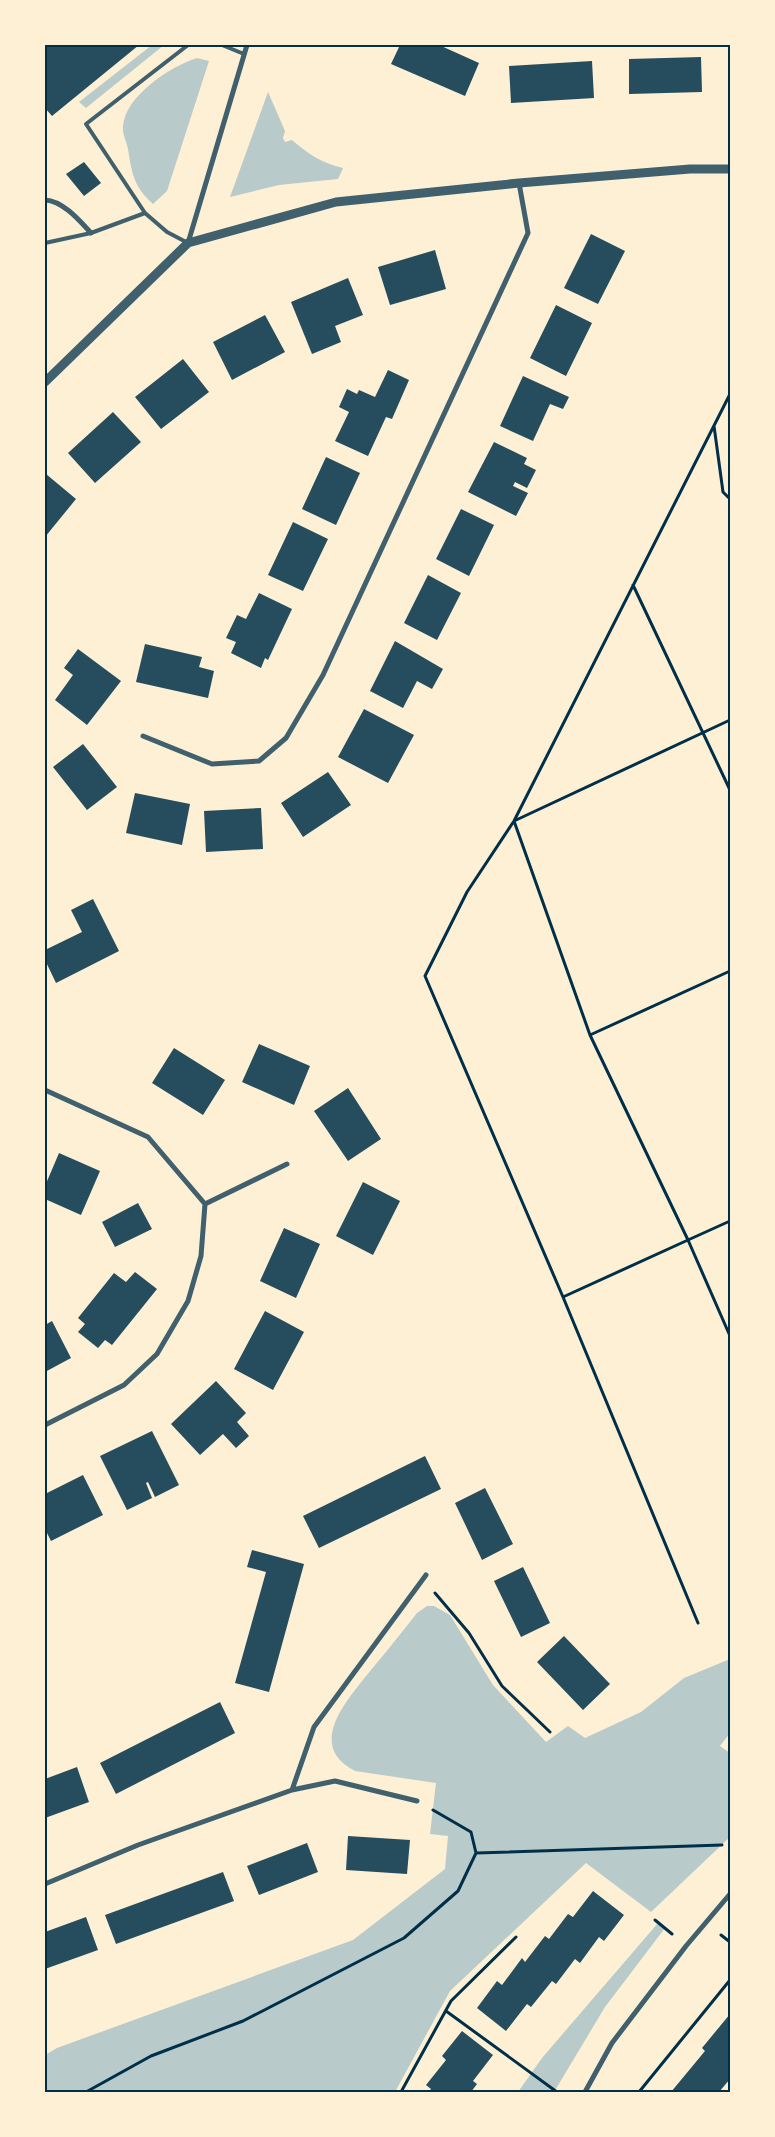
<svg xmlns="http://www.w3.org/2000/svg" width="775" height="2137" viewBox="0 0 775 2137" font-family="Commissioner,sans-serif">
  <style>
    .green { fill: #b9caca }
    .building { fill: #264d5e }
    .lines { fill: none; stroke-linecap: round; stroke-linejoin: round }
    .path { stroke: #003049; stroke-width: 3 }
    .service { stroke: #3f606c; stroke-width: 4 }
    .minor { stroke: #3f606c; stroke-width: 5 }
    .tertiary { stroke: #3f606c; stroke-width: 9 }
    .neatline { fill: none; stroke: #003049; stroke-width: 2 }
  </style>
  <rect width="100%" height="100%" fill="#fdf0d5"/>
  <path class="green" d="M 152,45 L 164,45 L 86,108 L 79,102 Z
    M 197,58 L 209,61 L 167,191 L 153,204 C 134,187 132,174 128,149 C 127,142 122,134 123,126 C 125,96 171,66 197,58 Z
    M 268,92 L 285,131 L 283,138 L 285,142 L 292,140 C 308,154 322,163 343,168 L 338,179 L 279,185 L 230,197 Z
    M 427,1606 L 434,1606 L 450,1615 L 493,1685 L 546,1742 L 568,1726 L 585,1738 L 641,1712 L 684,1678 L 730,1659 L 730,1733 L 720,1746 L 730,1753 L 730,1837 L 651,1912 L 586,1863 L 450,1991 L 395,2092 L 45,2092 L 45,2055 L 57,2048 L 353,1940 L 445,1869 L 448,1836 L 430,1834 L 436,1783 L 355,1771 C 304,1745 349,1698 371,1670 C 387,1651 402,1632 417,1613 Z
    M 658,1923 L 665,1928 L 605,2007 L 554,2092 L 518,2092 L 542,2058 Z"/>
  <path class="building" d="M 45,45 L 139,45 L 52,116 L 45,108 Z
    M 400,45 L 439,45 L 479,63 L 465,96 L 391,64 Z
    M 701,57 L 702,92 L 629,94 L 629,59 Z
    M 592,61 L 594,98 L 511,103 L 509,66 Z
    M 84,162 L 101,183 L 84,196 L 66,174 Z
    M 591,234 L 625,251 L 598,304 L 564,288 Z
    M 435,250 L 446,289 L 390,305 L 378,267 Z
    M 348,278 L 363,315 L 335,326 L 341,342 L 312,354 L 291,302 Z
    M 556,305 L 592,323 L 566,376 L 530,358 Z
    M 265,315 L 285,352 L 232,380 L 213,342 Z
    M 183,359 L 209,392 L 161,429 L 135,397 Z
    M 388,370 L 409,380 L 392,419 L 386,417 L 368,456 L 335,441 L 349,412 L 339,407 L 347,389 L 357,394 L 359,390 L 375,397 Z
    M 523,376 L 569,397 L 563,409 L 550,404 L 533,441 L 500,426 Z
    M 113,412 L 141,442 L 95,483 L 68,453 Z
    M 494,442 L 527,458 L 524,464 L 536,470 L 527,488 L 515,482 L 513,486 L 528,493 L 516,516 L 468,492 Z
    M 326,457 L 360,473 L 336,525 L 302,509 Z
    M 46,474 L 76,499 L 45,537 L 45,475 Z
    M 461,509 L 494,525 L 469,576 L 436,559 Z
    M 293,522 L 328,539 L 303,591 L 268,575 Z
    M 428,575 L 461,593 L 437,640 L 404,623 Z
    M 259,593 L 292,609 L 268,660 L 265,658 L 261,668 L 231,653 L 236,642 L 226,638 L 237,615 L 246,619 Z
    M 395,641 L 443,669 L 432,689 L 417,681 L 403,708 L 370,691 Z
    M 145,644 L 202,657 L 199,667 L 214,671 L 208,698 L 136,682 Z
    M 78,649 L 121,681 L 87,725 L 55,700 L 73,675 L 64,668 Z
    M 364,709 L 414,735 L 388,783 L 338,757 Z
    M 83,744 L 117,787 L 87,810 L 53,767 Z
    M 328,772 L 351,805 L 303,837 L 281,803 Z
    M 135,793 L 190,804 L 182,845 L 126,833 Z
    M 261,808 L 263,849 L 206,852 L 204,811 Z
    M 93,899 L 119,951 L 56,983 L 45,960 L 45,950 L 82,932 L 71,910 Z
    M 259,1044 L 310,1066 L 294,1105 L 242,1082 Z
    M 174,1048 L 225,1080 L 203,1115 L 152,1083 Z
    M 348,1088 L 381,1139 L 348,1161 L 314,1111 Z
    M 59,1153 L 100,1171 L 81,1215 L 45,1199 L 45,1186 Z
    M 363,1182 L 400,1201 L 373,1255 L 336,1236 Z
    M 138,1203 L 152,1229 L 115,1247 L 102,1222 Z
    M 284,1228 L 320,1244 L 296,1298 L 260,1281 Z
    M 135,1272 L 157,1289 L 112,1345 L 105,1340 L 98,1348 L 78,1332 L 85,1324 L 78,1318 L 114,1273 L 126,1282 Z
    M 265,1311 L 304,1332 L 273,1390 L 234,1369 Z
    M 52,1321 L 71,1358 L 45,1372 L 45,1325 Z
    M 216,1381 L 246,1413 L 237,1422 L 249,1436 L 236,1448 L 223,1434 L 200,1455 L 171,1424 Z
    M 152,1431 L 179,1485 L 155,1497 L 148,1482 L 146,1483 L 152,1498 L 127,1510 L 100,1456 Z
    M 425,1456 L 441,1489 L 319,1548 L 303,1516 Z
    M 83,1475 L 103,1515 L 51,1541 L 45,1529 L 45,1494 Z
    M 485,1488 L 513,1544 L 482,1560 L 455,1503 Z
    M 252,1550 L 304,1564 L 269,1692 L 235,1683 L 266,1572 L 247,1567 Z
    M 523,1567 L 550,1623 L 521,1637 L 494,1581 Z
    M 564,1636 L 610,1684 L 583,1710 L 537,1662 Z
    M 220,1702 L 235,1733 L 116,1794 L 100,1763 Z
    M 77,1767 L 89,1802 L 45,1818 L 45,1779 Z
    M 348,1836 L 410,1840 L 407,1874 L 346,1870 Z
    M 307,1843 L 318,1872 L 259,1895 L 247,1866 Z
    M 223,1872 L 234,1901 L 116,1944 L 105,1915 Z
    M 593,1891 L 624,1915 L 604,1941 L 599,1937 L 580,1963 L 575,1959 L 556,1984 L 552,1981 L 531,2007 L 527,2004 L 506,2031 L 477,2008 L 497,1981 L 502,1985 L 522,1958 L 525,1962 L 545,1936 L 549,1939 L 568,1914 L 573,1917 Z
    M 86,1917 L 98,1950 L 45,1969 L 45,1932 Z
    M 730,2014 L 730,2079 L 719,2092 L 671,2092 L 705,2051 L 702,2048 Z
    M 462,2031 L 493,2055 L 473,2081 L 477,2084 L 471,2092 L 429,2092 L 431,2089 L 426,2085 L 446,2060 L 442,2056 Z"/>
  <g class="lines">
    <path class="path" d="M 714,426 L 723,492 L 730,499
      M 633,585 L 730,790
      M 730,720 L 514,821 L 590,1035 L 688,1240 L 730,1221
      M 590,1035 L 730,971
      M 563,1297 L 688,1240 L 730,1336
      M 435,1593 L 469,1633 L 502,1686 L 550,1732
      M 698,1623 L 563,1297 L 425,976 L 467,892 L 514,821 L 730,394
      M 476,1853 L 722,1845
      M 655,1920 L 672,1934
      M 721,1935 L 730,1942
      M 446,2011 L 557,2092
      M 86,2092 L 151,2056 L 243,2021 L 404,1938 L 458,1891 L 476,1853 L 471,1832 L 433,1810
      M 401,2092 L 451,2001 L 516,1937
      M 639,2092 L 730,1980"/>
    <path class="service" d="M 222,45 L 244,54
      M 45,243 L 91,233 L 145,213
      M 188,243 L 167,232 L 145,213 L 86,124 L 188,45"/>
    <path class="minor" d="M 45,200 C 63,201 79,220 91,233
      M 188,243 L 247,45
      M 143,736 L 212,764 L 259,761 L 286,738 L 323,675 L 528,233 L 519,183
      M 45,1090 L 148,1137 L 205,1204 L 201,1256 L 188,1301 L 157,1354 L 124,1385 L 45,1425
      M 205,1204 L 287,1164
      M 292,1790 L 314,1727 L 426,1575
      M 45,1884 L 138,1845 L 292,1790 L 335,1781 L 417,1801
      M 585,2092 L 612,2043 L 686,1946 L 730,1894"/>
    <path class="tertiary" d="M 45,382 L 188,243 L 336,202 L 519,183 L 690,169 L 730,169"/>
  </g>
  <rect width="775" height="2137" fill="none" stroke="#fdf0d5" stroke-width="92"/>
  <rect x="46" y="46" width="683" height="2045" class="neatline"/>
</svg>
